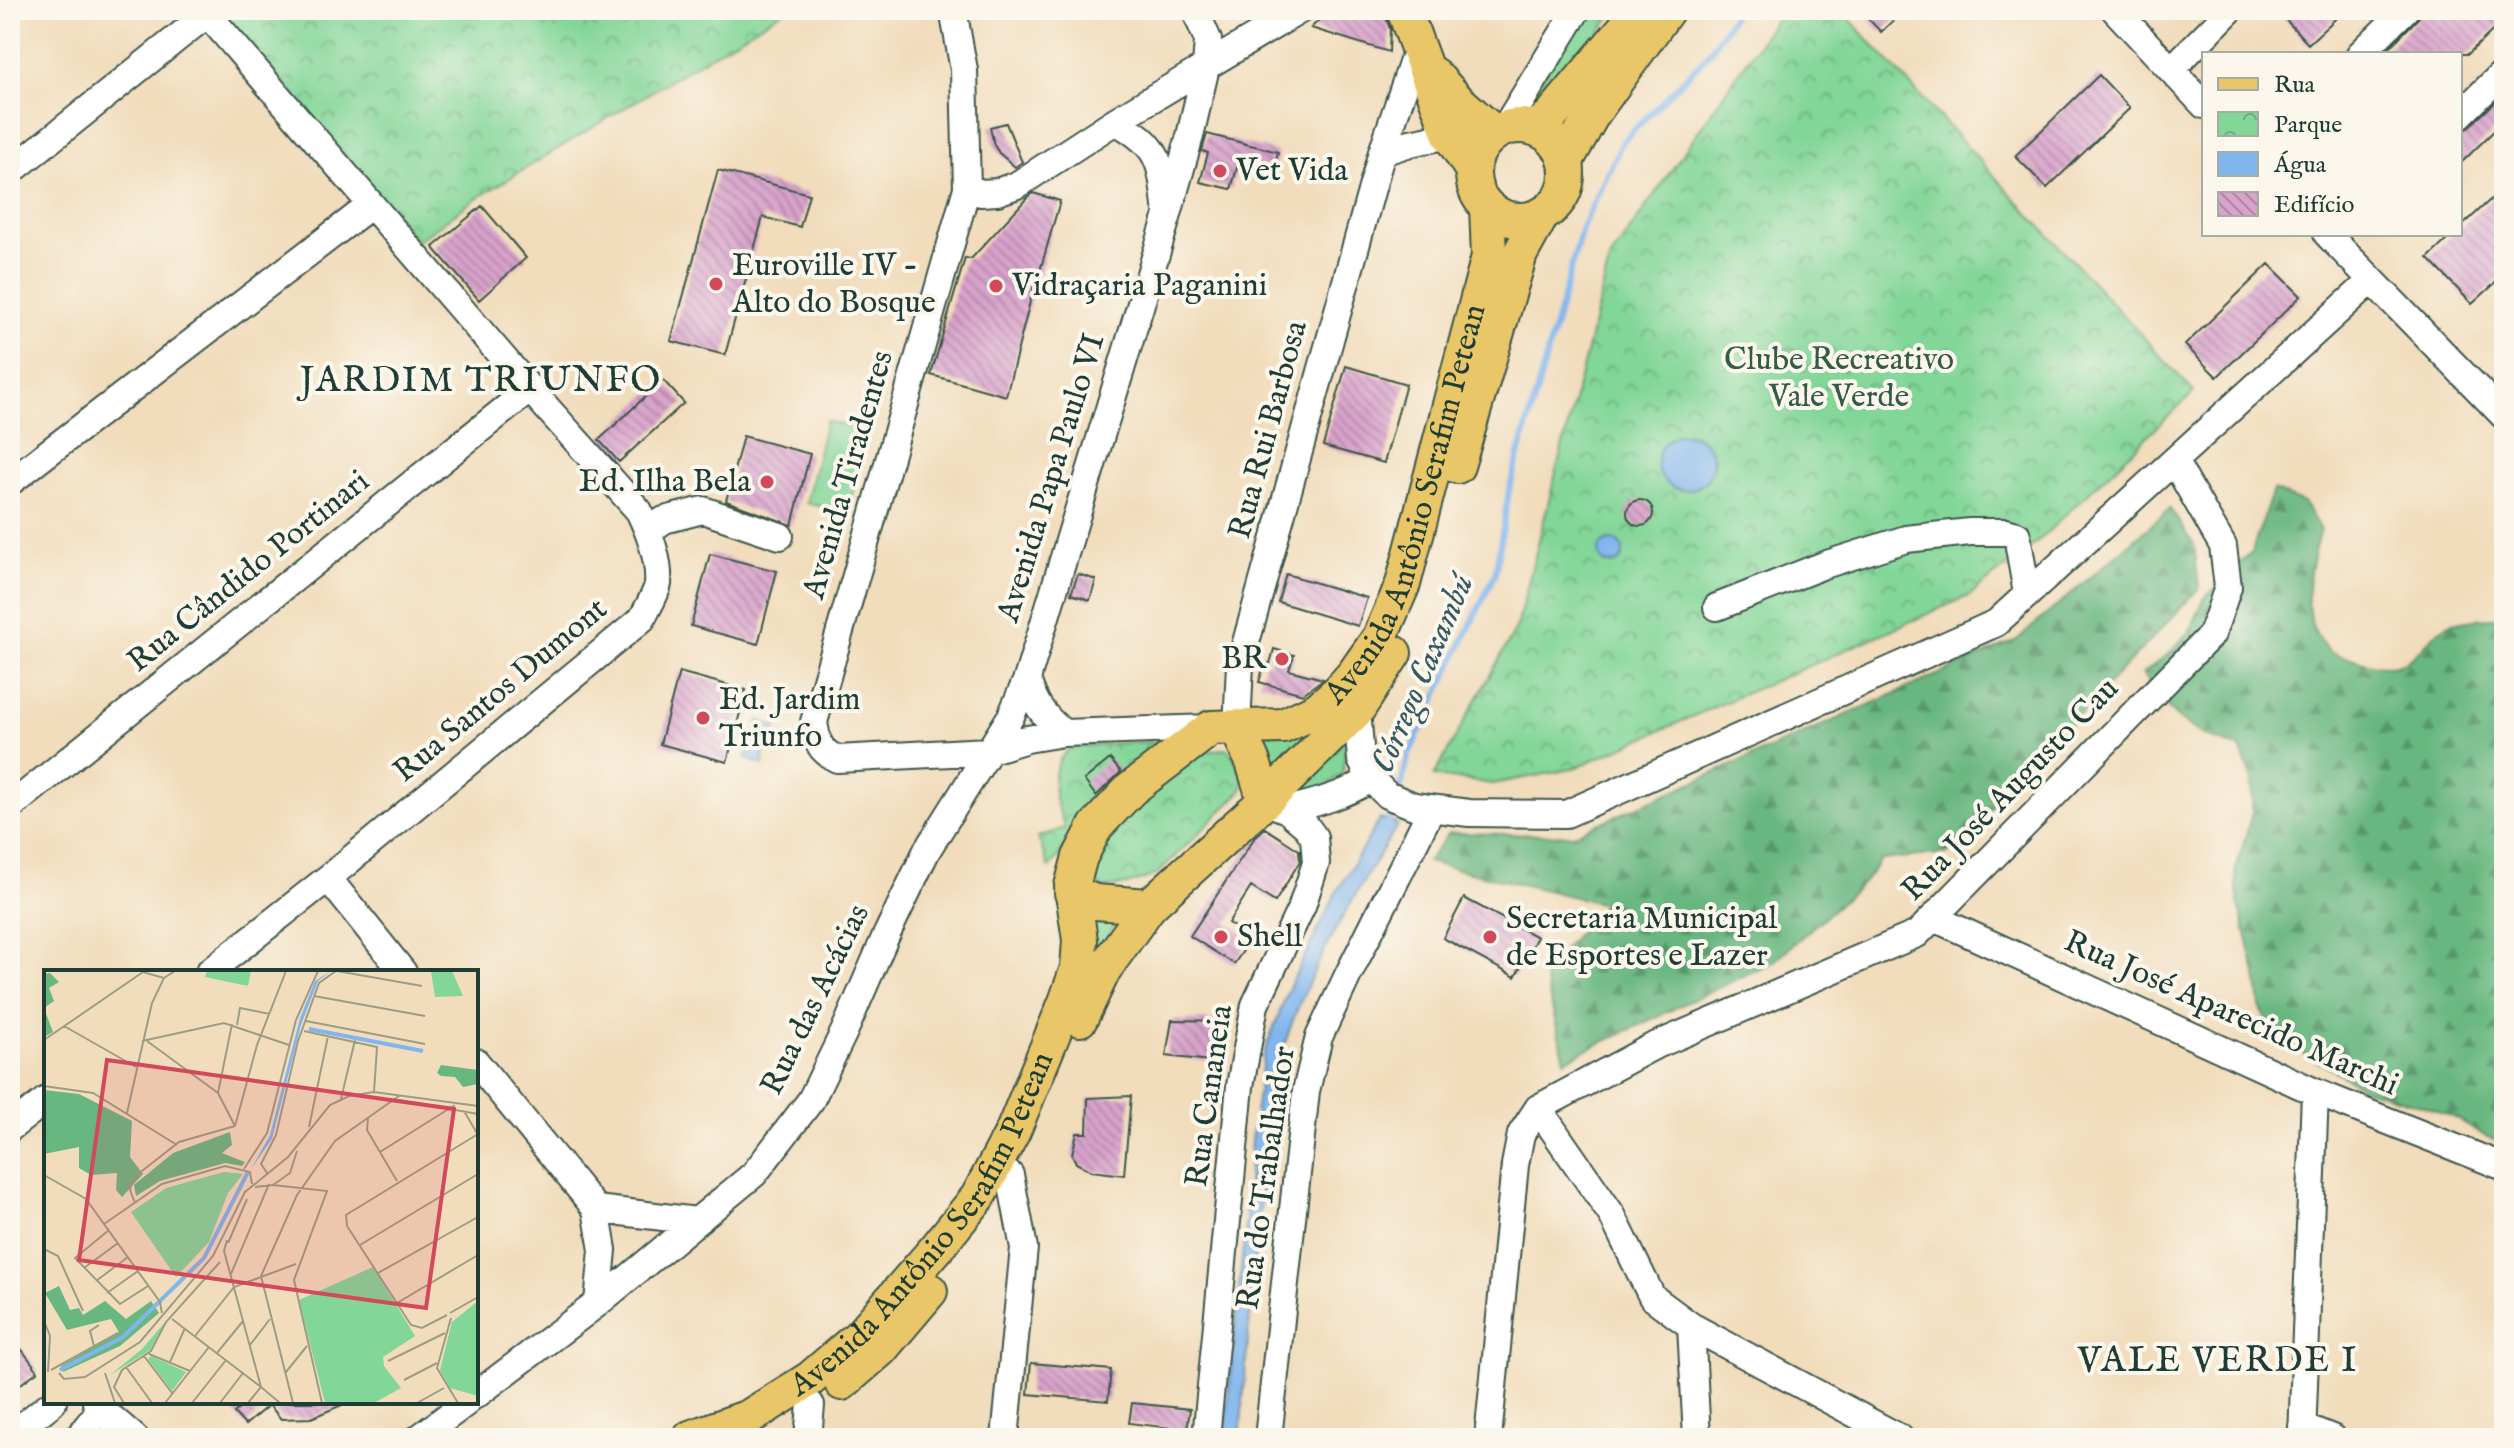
<svg xmlns="http://www.w3.org/2000/svg" width="2514" height="1448" viewBox="0 0 2514 1448" font-family="'IM FELL English',serif">
  <style>
    .green { fill: #82d698; stroke: #508a66; stroke-width: 2 }
    .forest { fill: url(#forest-firs); stroke: #447a5a; stroke-width: 2 }
    .park { fill: url(#park-crowns); stroke: #508a66; stroke-width: 2 }
    .water { fill: #80b5ee; stroke: #507991; stroke-width: 2 }
    .lines { fill: none; stroke-linecap: round; stroke-linejoin: round }
    .stream { stroke: #80b5ee; stroke-width: 6 }
    .building { fill: url(#building-back-hatch) }
    .minor-casing { stroke: #3e5548; stroke-width: 30 }
    .major-casing { stroke: #3e5548; stroke-width: 38 }
    .minor { stroke: #fff; stroke-width: 26 }
    .major { stroke: #e9c769; stroke-width: 34 }
    .poi-dot { fill: #d1495b; stroke: #fbf7ec; stroke-width: 3 }
    .labels { text-anchor: middle; dominant-baseline: central; stroke-width: 8; stroke-linejoin: round; paint-order: stroke }
    .poi-label { font-size: 32px; fill: #1f3d34; stroke: #fbf7ec; text-anchor: start }
    .park-label { font-size: 32px; fill: #335c48; stroke: #fbf7ec }
    .street-label { font-size: 32px; fill: #1f3d34; stroke: #fbf7ec }
    .water-label { font-size: 34px; font-style: italic; fill: #375b62; stroke: #fbf7ec }
    .quarter-label { font-size: 36px; letter-spacing: 2px; fill: #1f3d34; stroke: #fbf7ec }
    .inset-river { fill: none; stroke: #80b5ee; stroke-width: 4 }
    .inset-road { fill: none; stroke: #9d9c85; stroke-width: 2 }
    .view { fill: #d1495b; fill-opacity: 0.15; stroke: #d1495b; stroke-width: 4 }
    .inset-edge { fill: none; stroke: #1f3d34; stroke-width: 4 }
  </style>
  <defs>
    <pattern id="forest-firs" width="22" height="20" patternUnits="userSpaceOnUse" patternTransform="scale(2)"><rect width="22" height="20" fill="#69b780"/><path d="M5 1l3.5 6h-7zM16 11l3.5 6h-7z" fill="#56966a"/></pattern>
    <pattern id="park-crowns" width="20" height="18" patternUnits="userSpaceOnUse" patternTransform="scale(2)"><rect width="20" height="18" fill="#82d698"/><path d="M2 6a3 3 0 1 1 6 0M12 15a3 3 0 1 1 6 0" fill="none" stroke="#6aaf7d"/></pattern>
    <pattern id="building-back-hatch" width="6" height="6" patternUnits="userSpaceOnUse" patternTransform="scale(2)"><rect width="6" height="6" fill="#d8a2cb"/><path d="M-1 5l2 2M0 0l6 6M5-1l2 2" fill="none" stroke="#af85a6"/></pattern>
  </defs>
  <rect width="100%" height="100%" fill="#fbf7ec"/>
  <filter id="ink" filterUnits="userSpaceOnUse"><feTurbulence type="fractalNoise" baseFrequency=".0125" numOctaves="2"/><feDisplacementMap in="SourceGraphic" scale="16" xChannelSelector="R" yChannelSelector="G"/><feConvolveMatrix kernelMatrix="1 2 1 2 8 2 1 2 1" color-interpolation-filters="sRGB"/></filter>
  <filter id="wash" filterUnits="userSpaceOnUse"><feTurbulence type="fractalNoise" baseFrequency=".006" numOctaves="4" result="noise"/><feDisplacementMap in="SourceGraphic" scale="32" xChannelSelector="R" yChannelSelector="G"/><feGaussianBlur stdDeviation="1.8" result="paint"/><feColorMatrix in="noise" values="0 0 0 0 0 0 0 0 0 0 0 0 0 0 0 0 0 1.4 0 .05"/><feComposite in="paint" operator="in"/></filter>
  <g filter="url(#wash)">
    <rect width="100%" height="100%" fill="#f1dcbb"/>
    <path class="green" d="M 1586,10 L 1615,10 L 1564,84 L 1539,109 L 1519,116 Z
      M 826,421 L 868,431 L 848,513 L 806,503 Z
      M 1330,719 L 1271,779 L 1253,738 Z
      M 1351,733 L 1345,749 L 1343,772 C 1329,785 1321,793 1301,788 Z
      M 1088,902 L 1126,909 L 1092,959 Z"/>
    <path class="forest" d="M 2273,490 L 2304,503 L 2320,530 C 2309,568 2295,621 2330,652 C 2336,656 2347,657 2354,659 C 2364,663 2385,668 2396,665 C 2418,660 2427,638 2444,627 C 2458,618 2487,618 2504,618 L 2504,1142 L 2485,1136 L 2458,1119 L 2427,1107 L 2366,1089 L 2277,1038 L 2260,1007 L 2256,974 L 2239,906 L 2235,873 L 2252,813 L 2252,780 L 2240,748 C 2191,734 2169,717 2143,673 L 2170,653 L 2191,629 L 2204,599 L 2252,551 Z
      M 2170,509 L 2194,544 L 2199,589 L 1948,853 L 1881,860 L 1864,882 L 1773,962 L 1565,1060 L 1543,972 L 1604,904 L 1427,862 L 1449,833 L 1573,835 L 2017,640 Z"/>
    <path class="park" d="M 222,10 L 785,10 L 474,200 L 417,241 Z
      M 1782,10 L 1841,10 L 2194,392 L 2036,543 L 1969,596 L 1572,769 L 1493,784 L 1434,776 L 1517,627 L 1610,259 Z
      M 1167,741 L 1092,814 L 1049,868 L 1038,837 L 1065,828 C 1062,817 1055,804 1054,792 C 1052,781 1057,758 1067,751 C 1078,743 1148,742 1167,741 Z
      M 1229,749 L 1244,778 L 1241,792 L 1156,875 L 1127,885 L 1102,888 L 1089,872 L 1107,831 L 1196,755 L 1212,750 Z"/>
    <path class="water" d="M1657 462a28 28 0 1 1 56 0a28 28 0 1 1-56 0Z
      M1599 552a12 12 0 1 1 24 0a12 12 0 1 1-24 0Z
      M 759,720 L 777,727 L 764,754 L 763,765 L 746,759 Z
      M 1380,819 L 1398,824 C 1356,893 1311,964 1286,1040 C 1271,1088 1267,1140 1262,1190 C 1253,1272 1247,1355 1240,1438 L 1224,1438 L 1246,1219 L 1251,1140 L 1264,1053 L 1289,988 L 1336,893 Z"/>
    <g class="lines">
      <path class="stream" d="M 1399,794 L 1409,754 L 1495,574 L 1509,491 L 1583,225 L 1623,141 L 1707,56 L 1737,10
        M 1386,827 L 1397,805"/>
    </g>
    <g id="blocks">
      <path class="building" d="M 1329,10 L 1383,10 L 1390,29 L 1389,52 L 1311,28 Z
        M 1860,10 L 1904,10 L 1881,32 Z
        M 2277,10 L 2345,10 L 2308,44 Z
        M 2426,10 L 2504,10 L 2504,20 L 2468,54 L 2383,54 Z
        M 2099,75 L 2130,108 L 2047,188 L 2015,156 Z
        M 2504,94 L 2504,121 L 2460,164 L 2460,135 Z
        M 1006,123 L 1022,162 L 1015,167 L 999,153 L 994,145 L 990,127 Z
        M 1207,134 L 1278,152 L 1274,169 L 1239,161 L 1231,189 L 1200,182 L 1208,153 L 1202,151 Z
        M 718,170 L 809,194 L 800,227 L 763,217 L 725,355 L 671,341 Z
        M 2504,187 L 2504,275 L 2472,304 L 2428,258 L 2453,234 L 2460,234 L 2460,228 Z
        M 1033,193 L 1060,201 L 1038,278 L 1036,278 L 1006,396 L 931,375 L 965,258 L 971,259 L 1027,198 Z
        M 482,206 L 526,258 L 479,300 L 433,247 Z
        M 2269,264 L 2301,296 L 2217,377 L 2185,345 Z
        M 1346,366 L 1406,384 L 1384,463 L 1323,446 Z
        M 663,380 L 684,403 L 619,462 L 599,440 Z
        M 743,436 L 810,454 L 792,525 L 726,501 Z
        M1627 513a13 13 0 1 1 26 0a13 13 0 1 1-26 0Z
        M 710,554 L 777,571 L 758,644 L 691,626 Z
        M 1078,574 L 1096,580 L 1090,600 L 1071,594 Z
        M 1286,574 L 1367,598 L 1358,626 L 1278,602 Z
        M 1274,649 L 1294,655 L 1289,670 L 1323,679 L 1303,694 L 1259,682 L 1265,662 L 1270,664 Z
        M 679,672 L 746,690 L 727,762 L 660,744 Z
        M 1110,759 L 1121,772 L 1096,796 L 1084,780 Z
        M 1265,828 L 1299,850 L 1300,861 L 1275,902 L 1251,887 L 1228,923 L 1252,938 L 1234,964 L 1190,936 L 1255,837 Z
        M 1464,898 L 1537,937 L 1515,977 L 1443,938 Z
        M 1172,1020 L 1229,1021 L 1220,1062 L 1166,1056 Z
        M 1131,1096 L 1124,1175 L 1091,1171 L 1076,1163 L 1072,1154 L 1077,1133 L 1087,1133 L 1088,1098 Z
        M 10,1334 L 38,1371 L 10,1392 Z
        M 1031,1363 L 1111,1370 L 1108,1401 L 1028,1394 Z
        M 247,1402 L 349,1402 L 311,1418 L 281,1419 L 269,1405 L 245,1425 L 234,1413 Z
        M 1132,1403 L 1190,1409 L 1187,1430 L 1129,1423 Z"/>
    </g>
  </g>
  <g filter="url(#ink)">
    <use href="#blocks" fill-opacity="0" stroke="#3e5548" stroke-width="2"/>
    <g class="lines">
      <g class="minor-casing">
        <path id="minor" d="M 204,10 L 530,389 L 639,511 C 649,532 660,560 658,584 C 656,595 647,608 642,619 L 328,878 L 209,972
          M 953,10 L 964,70 L 967,188 L 814,722 C 817,741 818,750 837,759 L 988,751 L 1027,739 L 1063,733 L 1211,728
          M 2115,10 L 2204,105
          M 2360,54 L 2405,10
          M 2171,70 L 2230,10
          M 2460,115 L 2504,72
          M 1115,121 C 1158,145 1161,159 1166,206
          M 1504,129 L 1577,10
          M 1382,152 L 1410,143 L 1450,135
          M 10,172 L 207,14
          M 967,188 L 981,193 L 997,192 L 1017,185 L 1115,121 L 1300,10
          M 2327,234 L 2504,416
          M 10,482 L 371,205
          M 649,531 L 664,520 L 703,510 L 780,536
          M 1717,607 L 1824,565 L 1906,539 L 1970,532 L 2006,532 L 2017,535 L 2027,594
          M 1027,679 C 1035,705 1042,714 1063,733
          M 1357,710 L 1361,760 L 1371,779 L 1387,795 L 1414,806 L 1469,813 L 1566,814 L 1996,623 L 2371,281
          M 1237,728 L 1240,664 L 1382,152 L 1418,46
          M 10,807 L 530,389
          M 1287,810 C 1317,803 1345,795 1371,779
          M 328,878 L 403,972
          M 1934,918 L 2315,1092 L 2504,1167
          M 476,1062 L 596,1209 L 603,1250 L 598,1303
          M 1538,1108 L 1612,1215 L 1652,1297 L 1691,1326 L 1697,1438
          M 10,1128 L 46,1100
          M 596,1209 L 697,1221
          M 1691,1326 L 1900,1438
          M 476,1395 L 598,1303 L 754,1174 L 811,1100 L 844,1032 L 884,940 L 927,850 L 1011,716 L 1027,679 L 1167,218 L 1190,136 L 1206,67 L 1208,40 L 1195,10
          M 96,1402 L 99,1411 L 113,1419 L 135,1438
          M 2302,1426 L 2332,1438
          M 10,1436 L 53,1402
          M 78,1438 L 99,1411
          M 419,1438 L 467,1402
          M 808,1438 L 811,1405
          M 1005,1438 L 1024,1248 L 1010,1175
          M 1206,1438 L 1240,1086 L 1255,1005 L 1302,906 L 1316,863 L 1314,837 L 1306,826 L 1287,810 L 1265,801
          M 1268,1438 L 1306,1091 L 1319,1037 L 1348,975 L 1432,808
          M 1488,1438 L 1515,1165 L 1521,1134 L 1538,1108 L 1652,1047 L 1917,934 L 2212,634 L 2228,587 L 2223,546 L 2174,461
          M 2302,1438 L 2315,1092"/>
      </g>
      <g class="major-casing">
        <g id="major">
          <path d="M 1404,10 L 1450,135 L 1473,171"/>
          <path d="M 1434,75 L 1458,101 L 1494,133"/>
          <circle cx="1520" cy="173" r="47"/>
          <path d="M 1536,128 L 1551,116 L 1640,10"/>
          <path d="M 1567,159 L 1593,113 L 1667,10"/>
          <path d="M 1457,466 L 1520,254 L 1541,216"/>
          <path d="M 1237,728 L 1253,762 L 1265,801"/>
          <path d="M 1072,893 L 1095,902 L 1149,906"/>
          <path d="M 1080,1019 L 1104,969 L 1149,906 L 1265,801 L 1357,710 L 1394,653"/>
          <path d="M 842,1383 L 880,1350 L 930,1291"/>
          <path id="s1" d="M 690,1438 L 749,1417 L 810,1379 L 860,1336 L 935,1250 L 978,1197 L 1013,1131 L 1066,1002 L 1078,968 L 1080,940 L 1072,886 L 1080,857 L 1096,826 L 1131,789 L 1211,728 L 1283,726 L 1317,710 L 1338,692 L 1354,674 L 1380,637 L 1403,584 L 1489,256 L 1487,207"/>
        </g>
      </g>
      <use href="#minor" class="minor"/>
      <use href="#major" class="major"/>
    </g>
  </g>
  <g class="poi-dot">
    <circle cx="1220" cy="171" r="8"/>
    <circle cx="716" cy="284" r="8"/>
    <circle cx="996" cy="286" r="8"/>
    <circle cx="767" cy="482" r="8"/>
    <circle cx="1282" cy="659" r="8"/>
    <circle cx="703" cy="718" r="8"/>
    <circle cx="1221" cy="937" r="8"/>
    <circle cx="1490" cy="937" r="8"/>
  </g>
  <g class="labels">
    <g class="poi-label">
      <text x="1236" y="171">Vet Vida</text>
      <text x="732" y="266">Euroville IV -<tspan x="732" dy="37">Alto do Bosque</tspan></text>
      <text x="1012" y="286">Vidraçaria Paganini</text>
      <text x="751" y="482" text-anchor="end">Ed. Ilha Bela</text>
      <text x="1266" y="659" text-anchor="end">BR</text>
      <text x="719" y="700">Ed. Jardim<tspan x="719" dy="37">Triunfo</tspan></text>
      <text x="1506" y="919">Secretaria Municipal<tspan x="1506" dy="37">de Esportes e Lazer</tspan></text>
      <text x="1237" y="937">Shell</text>
    </g>
    <g class="park-label">
      <text x="1839" y="360">Clube Recreativo<tspan x="1839" dy="37">Vale Verde</tspan></text>
    </g>
    <g class="street-label">
      <text transform="translate(1269 430) rotate(-75)">Rua Rui Barbosa</text>
      <text transform="translate(849 475) rotate(-74)">Avenida Tiradentes</text>
      <text transform="translate(1052 478) rotate(-73)">Avenida Papa Paulo VI</text>
      <text stroke="none"><textPath href="#s1" startOffset="1272">Avenida Antônio Serafim Petean</textPath></text>
      <text transform="translate(249 572) rotate(-39)">Rua Cândido Portinari</text>
      <text transform="translate(501 691) rotate(-40)">Rua Santos Dumont</text>
      <text transform="translate(2011 790) rotate(-46)">Rua José Augusto Cau</text>
      <text transform="translate(816 1000) rotate(-64)">Rua das Acácias</text>
      <text transform="translate(2231 1014) rotate(24)">Rua José Aparecido Marchi</text>
      <text transform="translate(1210 1096) rotate(-82)">Rua Cananeia</text>
      <text transform="translate(1267 1178) rotate(-82)">Rua do Trabalhador</text>
      <text stroke="none"><textPath href="#s1" startOffset="328">Avenida Antônio Serafim Petean</textPath></text>
    </g>
    <g class="water-label">
      <text transform="translate(1423 674) rotate(-67)">Córrego Caxambú</text>
    </g>
    <g class="quarter-label">
      <text x="481" y="381">JARDIM TRIUNFO</text>
      <text x="2218" y="1361">VALE VERDE I</text>
    </g>
  </g>
  <g transform="translate(44 970)">
    <rect width="434" height="434" fill="#f1dcbb"/>
    <path d="M 163,1 L 207,1 L 204,16 L 161,7 ZM 387,1 L 408,1 L 419,26 L 391,27 ZM 171,294 L 124,349 L 106,380 L 66,405 L 98,379 ZM 434,331 L 434,426 L 406,418 L 396,400 L 408,352 Z" fill="#82d698"/>
    <path d="M 6,3 L 15,12 L 5,18 L 10,31 L 0,38 L 9,62 L 0,67 L 0,4 ZM 397,95 L 434,100 L 434,114 L 419,117 L 411,107 L 397,106 L 393,103 ZM 0,120 L 35,124 L 88,151 L 86,187 L 99,204 L 78,227 L 72,220 L 73,203 L 47,205 L 35,198 L 35,177 L 0,184 ZM 186,162 L 188,175 L 178,183 L 201,192 L 198,196 L 181,193 L 116,211 L 92,226 L 90,215 L 129,183 ZM 15,316 L 26,340 L 35,338 L 39,345 L 61,331 L 82,349 L 107,331 L 115,343 L 76,376 L 19,402 L 17,396 L 75,362 L 67,349 L 23,360 L 1,323 Z" fill="#69b780"/>
    <path d="M 180,202 L 199,204 L 184,223 L 165,272 L 132,307 L 87,242 L 122,218 ZM 329,297 L 371,366 L 339,387 L 340,396 L 357,418 L 330,433 L 281,433 L 255,330 ZM 107,386 L 142,402 L 128,421 L 104,389 Z" fill="#82d698"/>
    <path d="M 287,1 L 274,11 L 257,55 L 228,169 L 207,199 L 226,165 L 256,48 L 271,11 Z" fill="#80b5ee"/>
    <path class="inset-river" d="M 265,59 L 379,81M 16,400 L 79,367 L 160,288 L 204,202"/>
    <path class="inset-road" d="M 293,1 L 378,16M 270,26 L 381,46M 262,51 L 381,74M 188,54 L 174,123 L 191,156M 193,55 L 196,38 L 226,44M 20,56 L 92,97M 260,61 L 333,77 L 330,122M 0,70 L 99,2 L 120,8M 98,71 L 180,53 L 245,75M 103,71 L 174,123M 0,116 L 49,123 L 133,175M 297,129 L 311,70M 355,130 L 434,144M 420,141 L 434,165M 83,143 L 108,33 L 120,8 L 131,1M 324,148 L 323,160 L 353,211M 191,156 L 213,75 L 242,1M 265,157 L 284,66M 336,182 L 411,135M 200,199 L 223,163 L 252,50 L 274,1M 223,203 L 217,194 L 232,165 L 254,71 L 275,13 L 292,1M 0,205 L 42,229 L 116,332 L 118,343M 229,215 L 283,221 L 250,310 L 278,433M 211,217 L 229,215 L 246,203 L 253,181M 91,233 L 86,220 L 89,208 L 135,172 L 191,156M 60,254 L 118,214 L 181,196 L 206,202 L 208,214M 65,260 L 31,288 L 76,334 L 104,316M 183,270 L 180,281 L 217,417 L 236,433M 184,273 L 203,229M 316,275 L 434,204M 0,279 L 14,286 L 39,341M 40,298 L 74,273M 334,303 L 434,247M 187,304 L 225,214M 52,311 L 84,287M 63,323 L 94,301M 353,333 L 434,285M 406,343 L 434,327M 403,345 L 378,358 L 367,355 L 303,256 L 302,245 L 434,164M 407,348 L 393,398 L 414,433M 128,349 L 217,417 L 204,433M 0,351 L 6,366 L 4,402M 151,366 L 190,317 L 252,294M 206,375 L 226,349M 50,376 L 46,361 L 55,355M 173,383 L 199,351M 105,384 L 146,401M 100,386 L 128,423M 344,391 L 401,363M 126,392 L 141,358M 82,397 L 108,433M 7,400 L 74,363M 242,402 L 263,376M 15,403 L 20,409 L 41,407 L 96,372 L 169,286 L 201,222 L 244,187 L 286,135 L 305,126 L 330,122 L 434,136M 61,403 L 71,433M 360,410 L 393,393M 80,433 L 70,417 L 78,400 L 107,381 L 122,352 L 176,292M 121,433 L 165,377M 148,433 L 182,390M 176,433 L 199,403M 249,433 L 217,306 L 253,225 L 291,171 L 355,126M 373,433 L 400,418"/>
    <path class="view" d="M 63,90 L 410,139 L 382,338 L 35,290 Z"/>
    <rect width="434" height="434" class="inset-edge"/>
  </g>
  <rect width="2514" height="1448" fill="none" stroke="#fbf7ec" stroke-width="40"/>
  <rect x="2202" y="52" width="260" height="184" fill="#fbf7ec" stroke="#a3ada2" stroke-width="2"/>
  <rect x="2218" y="78" width="40" height="12" fill="#e9c769" stroke="#a3ada2" stroke-width="2"/>
  <text x="2274" y="92" font-size="24" fill="#1f3d34">Rua</text>
  <rect x="2218" y="112" width="40" height="24" fill="url(#park-crowns)" stroke="#a3ada2" stroke-width="2"/>
  <text x="2274" y="132" font-size="24" fill="#1f3d34">Parque</text>
  <rect x="2218" y="152" width="40" height="24" fill="#80b5ee" stroke="#a3ada2" stroke-width="2"/>
  <text x="2274" y="172" font-size="24" fill="#1f3d34">Água</text>
  <rect x="2218" y="192" width="40" height="24" fill="url(#building-back-hatch)" stroke="#a3ada2" stroke-width="2"/>
  <text x="2274" y="212" font-size="24" fill="#1f3d34">Edifício</text>
</svg>
